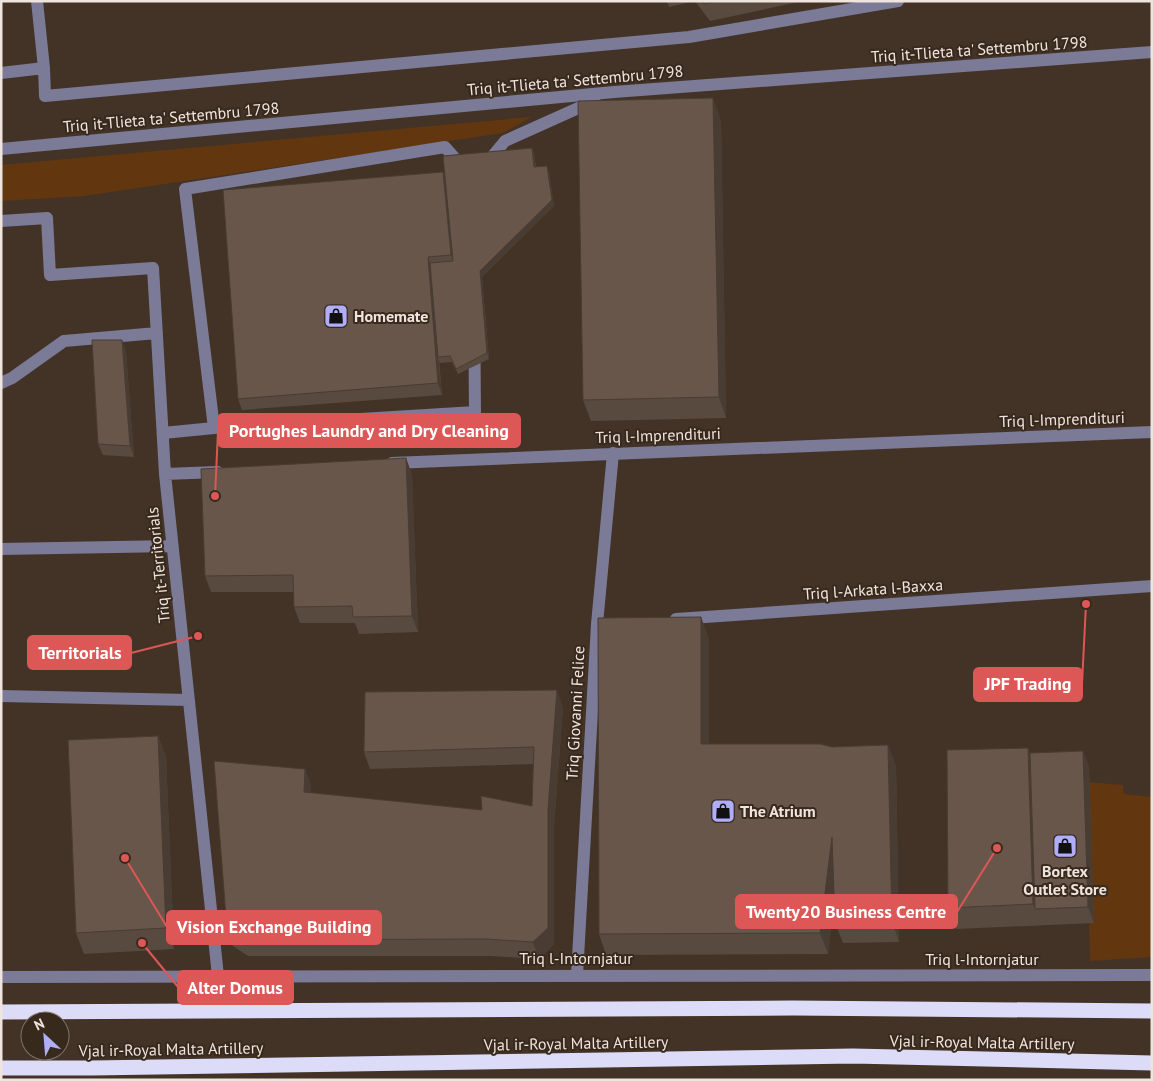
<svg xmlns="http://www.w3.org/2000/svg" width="1153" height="1081" viewBox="0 0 1153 1081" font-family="'PT Sans',sans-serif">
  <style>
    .green { fill: #623710 }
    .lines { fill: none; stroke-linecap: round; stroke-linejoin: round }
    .minor { stroke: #7b7a97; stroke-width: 12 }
    .highway { stroke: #dcdcf9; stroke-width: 15 }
    .wall { fill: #594a3f }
    .shaded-wall { fill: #483c33 }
    .building { fill: #675649; stroke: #483c33 }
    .labels { text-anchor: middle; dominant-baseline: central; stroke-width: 4; stroke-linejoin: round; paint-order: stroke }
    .street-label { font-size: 16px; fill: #f0e5de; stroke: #38291d }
    .poi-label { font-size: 16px; font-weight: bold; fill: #f0e5de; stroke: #38291d; text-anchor: start }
    .leader { fill: none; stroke: #dc5756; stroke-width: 2 }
    .callout-dot { fill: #dc5756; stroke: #38291d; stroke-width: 2 }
    .callout { fill: #dc5756; stroke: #dc5756; stroke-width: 2 }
    .callout-label { font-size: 18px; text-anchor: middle; font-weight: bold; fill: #fff }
  </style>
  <rect width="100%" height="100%" fill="#433327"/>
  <path class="green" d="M 531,117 L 503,133 L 84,196 L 1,201 L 1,165 Z
    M 1086,782 L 1123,785 L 1124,794 L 1152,797 L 1152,957 L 1090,961 Z"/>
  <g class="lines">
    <path class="minor" d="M 44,68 L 45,96 L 689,37 L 898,1
      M 1,73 L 44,68 L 37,1
      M 445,147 L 473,179 L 475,412 L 214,428 L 185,189 Z
      M 1,149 L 614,92 L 1152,52
      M 486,164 L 505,141 L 594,101
      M 1,221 L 47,218 L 50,275 L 153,268 L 165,474 L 218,976
      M 1,383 L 12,378 L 64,341 L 157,333
      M 163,433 L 214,428
      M 392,463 L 1152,432
      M 165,474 L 218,472
      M 1,549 L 172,546
      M 676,619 L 1152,586
      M 1,696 L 189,700
      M 577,975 L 597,624 L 613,453
      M 1,977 L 1152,975"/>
    <path class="highway" d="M 1,1012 L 793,1008 L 1152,1011
      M 1,1068 L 92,1068 L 853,1056 L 1152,1063"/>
  </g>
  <path class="wall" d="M 667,1 L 694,1 L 669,7 Z
    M 695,1 L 803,1 L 710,21 Z
    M 721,120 L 726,418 L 591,421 L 583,400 Z
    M 532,148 L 534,154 L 536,167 L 549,172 L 554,206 L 482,277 L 489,359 L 458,374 L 452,362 L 440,363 L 439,360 L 442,395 L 242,410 L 238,399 L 443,172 L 445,177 Z
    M 126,351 L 134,457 L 103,455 L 98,444 Z
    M 406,458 L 412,475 L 418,632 L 359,634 L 355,623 L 300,623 L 294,607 L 294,592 L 211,592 L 205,576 Z
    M 709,638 L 709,744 L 832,747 L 888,745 L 896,766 L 899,942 L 843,943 L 835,922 L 834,903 L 828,954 L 606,955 L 599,934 Z
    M 563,707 L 554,826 L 554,944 L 539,959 L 491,956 L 248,956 L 233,946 L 227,930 L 305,769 L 311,785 L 310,793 L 482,810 L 532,806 L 533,764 L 370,769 L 364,752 Z
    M 158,736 L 166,757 L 174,949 L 84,954 L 76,933 Z
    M 1028,748 L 1030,753 L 1083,751 L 1089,767 L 1094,923 L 956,929 L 948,908 Z"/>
  <path class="shaded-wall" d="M 713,98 L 721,120 L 726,418 L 719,397 Z
    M 532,148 L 534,154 L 536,173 L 534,167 Z
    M 547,166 L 549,172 L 554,206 L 482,277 L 489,359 L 487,353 L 480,271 Z
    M 443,172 L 447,183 L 455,266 L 451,255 Z
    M 428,257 L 432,269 L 438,357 L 442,395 L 438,383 Z
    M 122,340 L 126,351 L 134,457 L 130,446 Z
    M 406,458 L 412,475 L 418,632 L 412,616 Z
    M 701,617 L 709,638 L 709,765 L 701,744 Z
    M 557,690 L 563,707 L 554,826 L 554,944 L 539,959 L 533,942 Z
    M 158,736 L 166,757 L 174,949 L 166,928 Z
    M 888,745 L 896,766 L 899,942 L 892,921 Z
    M 1028,748 L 1036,769 L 1035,909 L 1033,904 Z
    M 1083,751 L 1089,767 L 1094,923 L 1088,907 Z
    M 305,769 L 311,785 L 310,808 L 304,792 Z
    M 832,837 L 840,858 L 828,954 L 820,933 Z"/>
  <path class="building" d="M 702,1 L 718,1 L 704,4 Z
    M 713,98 L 719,397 L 583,400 L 578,101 Z
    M 532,148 L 534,167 L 547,166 L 552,200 L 480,271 L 487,353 L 456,369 L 450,356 L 438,357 L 430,263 L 453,261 L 443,156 Z
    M 443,172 L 451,255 L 428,257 L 438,383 L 238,399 L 223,190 Z
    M 92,340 L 122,340 L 130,446 L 98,444 Z
    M 406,458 L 412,616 L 353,617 L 352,606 L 294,607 L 293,575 L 205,576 L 201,469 Z
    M 701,617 L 701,744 L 820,744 L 832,747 L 888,745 L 892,921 L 835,922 L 832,837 L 820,933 L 599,934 L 598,618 Z
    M 557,690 L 548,810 L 548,928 L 533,942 L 485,939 L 242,940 L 227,930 L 214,761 L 305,769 L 304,792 L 482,810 L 481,796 L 532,806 L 534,747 L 364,752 L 365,692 Z
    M 158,736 L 166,928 L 76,933 L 68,740 Z
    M 1028,748 L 1033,904 L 948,908 L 947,750 Z
    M 1083,751 L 1088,907 L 1035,909 L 1030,753 Z"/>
  <defs>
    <g id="shop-square" transform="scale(1.25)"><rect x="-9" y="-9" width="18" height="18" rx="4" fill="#b0adfa" stroke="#38291d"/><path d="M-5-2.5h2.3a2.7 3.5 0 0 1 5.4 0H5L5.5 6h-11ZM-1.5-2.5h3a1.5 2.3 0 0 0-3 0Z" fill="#111"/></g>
  </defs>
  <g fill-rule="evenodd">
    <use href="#shop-square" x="336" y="316"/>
    <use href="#shop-square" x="723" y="811"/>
    <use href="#shop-square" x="1065" y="846"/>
  </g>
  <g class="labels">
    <g class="street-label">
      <text transform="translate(979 49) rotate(-4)">Triq it-Tlieta ta' Settembru 1798</text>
      <text transform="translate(575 80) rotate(-5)">Triq it-Tlieta ta' Settembru 1798</text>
      <text transform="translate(171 117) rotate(-5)">Triq it-Tlieta ta' Settembru 1798</text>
      <text transform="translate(1062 419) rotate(-2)">Triq l-Imprendituri</text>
      <text transform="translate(658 435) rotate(-2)">Triq l-Imprendituri</text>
      <text transform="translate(158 565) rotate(-96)">Triq it-Territorials</text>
      <text transform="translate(873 589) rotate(-4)">Triq l-Arkata l-Baxxa</text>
      <text transform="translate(575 713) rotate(-87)">Triq Giovanni Felice</text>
      <text x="576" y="958">Triq l-Intornjatur</text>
      <text x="982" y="959">Triq l-Intornjatur</text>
      <text transform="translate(982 1042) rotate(1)">Vjal ir-Royal Malta Artillery</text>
      <text transform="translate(576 1043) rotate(-1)">Vjal ir-Royal Malta Artillery</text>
      <text transform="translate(171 1049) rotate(-1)">Vjal ir-Royal Malta Artillery</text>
    </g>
    <g class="poi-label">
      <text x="354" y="316">Homemate</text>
      <text x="740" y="811">The Atrium</text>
      <text x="1065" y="871" text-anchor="middle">Bortex<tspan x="1065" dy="18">Outlet Store</tspan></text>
    </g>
  </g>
  <path class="leader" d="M215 496L218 431M198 636L131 653M1086 604L1082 684M997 848L957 912M125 858L167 927M142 943L178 987"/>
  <g class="callout-dot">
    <circle cx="215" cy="496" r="5"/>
    <circle cx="198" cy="636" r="5"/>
    <circle cx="1086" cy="604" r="5"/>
    <circle cx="997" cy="848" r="5"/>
    <circle cx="125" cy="858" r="5"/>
    <circle cx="142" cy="943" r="5"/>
  </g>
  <g class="callout">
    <rect x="218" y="414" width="302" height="33" rx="5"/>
    <rect x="28" y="636" width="103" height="33" rx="5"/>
    <rect x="974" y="668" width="108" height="33" rx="5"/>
    <rect x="736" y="895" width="221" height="33" rx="5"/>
    <rect x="167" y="911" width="214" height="33" rx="5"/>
    <rect x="178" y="971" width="115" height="33" rx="5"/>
  </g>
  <g class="callout-label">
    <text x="369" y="437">Portughes Laundry and Dry Cleaning</text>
    <text x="80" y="659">Territorials</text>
    <text x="1028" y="690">JPF Trading</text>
    <text x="846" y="918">Twenty20 Business Centre</text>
    <text x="274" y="933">Vision Exchange Building</text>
    <text x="235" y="994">Alter Domus</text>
  </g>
  <rect width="1153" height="1081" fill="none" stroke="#f0e5de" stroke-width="5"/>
  <g transform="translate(45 1036) rotate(334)"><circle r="24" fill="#38291d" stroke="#82746a"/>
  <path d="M0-4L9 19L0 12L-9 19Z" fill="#b0adfa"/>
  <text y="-8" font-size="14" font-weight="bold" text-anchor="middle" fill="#f0e5de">N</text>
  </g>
</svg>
